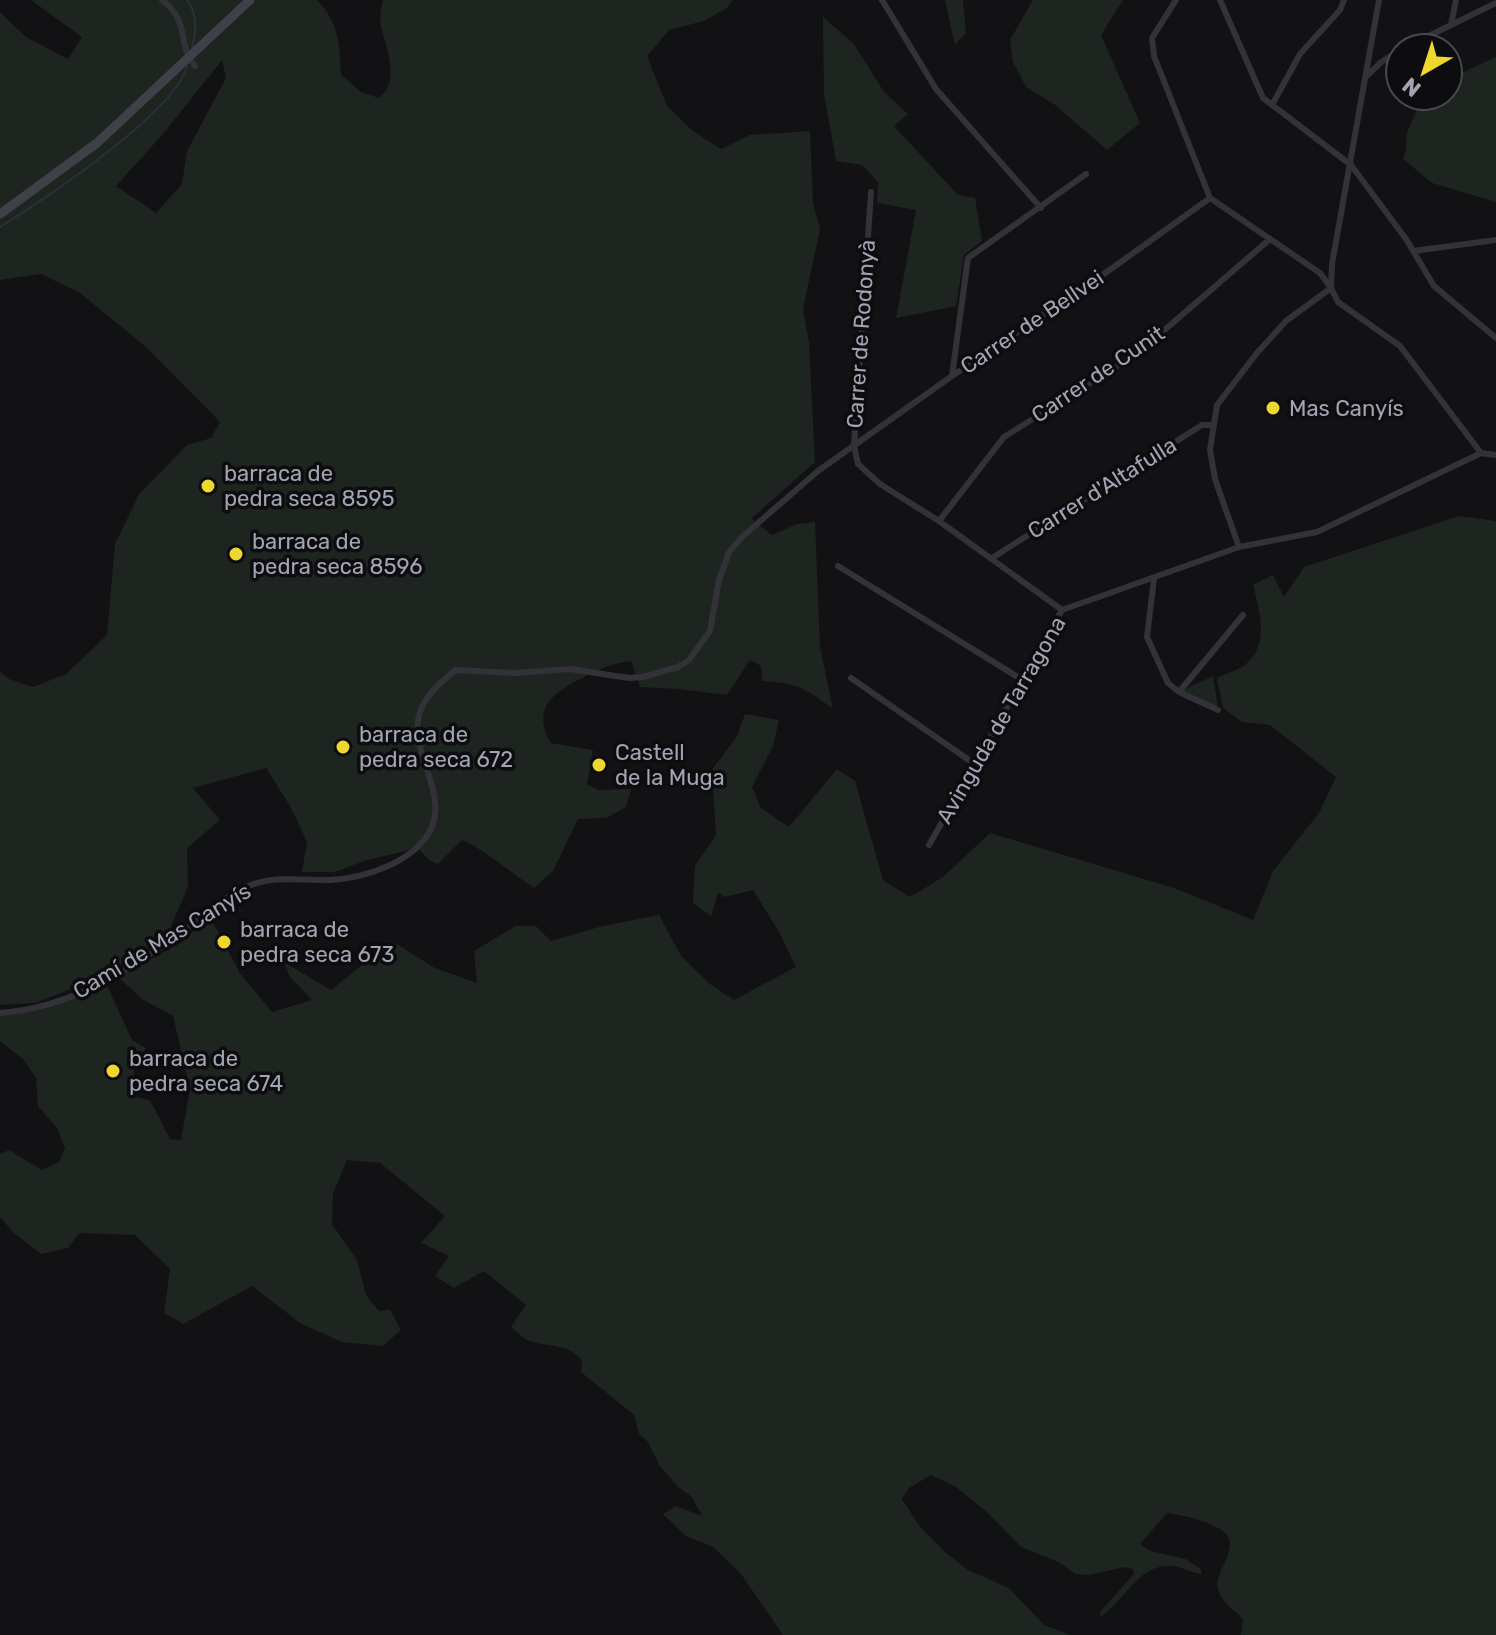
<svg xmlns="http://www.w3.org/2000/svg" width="1496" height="1635" viewBox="0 0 1496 1635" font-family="Rubik,sans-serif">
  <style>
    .green { fill: #1e2520; fill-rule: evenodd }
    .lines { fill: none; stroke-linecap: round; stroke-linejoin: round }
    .stream { stroke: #2a2f38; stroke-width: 2 }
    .street { stroke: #333238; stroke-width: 6 }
    .secondary { stroke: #404148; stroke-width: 9 }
    .poi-dot { fill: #eed72e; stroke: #0d0c0e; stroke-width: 3 }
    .labels { text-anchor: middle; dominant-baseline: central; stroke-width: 7; stroke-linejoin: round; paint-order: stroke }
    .street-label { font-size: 22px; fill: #a3a4b3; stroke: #0d0c0e }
    .poi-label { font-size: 22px; fill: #a3a4b3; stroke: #0d0c0e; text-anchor: start }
  </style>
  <rect width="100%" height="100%" fill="#121113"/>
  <path class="green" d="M 31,0 L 317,0 C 339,22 340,45 341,75 L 361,92 L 379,98 C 401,81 386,47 381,26 C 379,17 381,8 383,0 L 733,0 L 727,8 L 704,21 L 669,30 L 647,56 L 667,106 L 693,131 L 721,149 L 750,135 L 810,131 L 813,203 L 820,229 L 803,309 L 809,342 L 815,462 L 751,519 L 772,535 L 797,524 L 815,522 L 820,647 L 833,709 C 805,688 798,683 762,681 L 761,666 L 750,660 L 727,695 L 679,689 L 640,687 L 631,661 C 613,663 600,669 584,677 C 555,692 530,707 551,743 L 593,750 L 587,784 L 598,790 L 631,789 L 626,807 L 606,818 L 578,819 L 553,871 L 534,888 C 509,872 488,852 462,840 L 438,864 L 429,860 L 418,848 L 364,861 L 335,872 L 302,872 L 307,842 L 290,806 L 266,768 L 193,788 L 220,820 L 187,848 L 188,887 L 166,938 L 96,979 L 35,1003 L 0,1005 L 0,672 L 9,679 L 33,687 L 66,674 L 107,635 L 115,544 L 139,494 L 187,445 L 211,438 L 220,422 L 146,347 L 80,293 L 41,274 L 0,280 L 0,12 L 26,37 L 68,59 L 82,37 ZM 222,60 L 226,78 L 187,151 L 182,184 L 156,213 L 116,186 L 163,134 Z
    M 945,0 L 963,0 L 966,33 L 955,45 Z
    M 1033,0 L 1123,0 L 1101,35 L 1140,123 L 1107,150 L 1054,104 L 1026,87 L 1013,62 L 1010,40 Z
    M 823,17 L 854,44 L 884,92 L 908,114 L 894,126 L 958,195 L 975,198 L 982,241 L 964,255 L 956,306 L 896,318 L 916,210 L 877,203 L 878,182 L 862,165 L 836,161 L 824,94 Z
    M 1496,57 L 1496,202 L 1432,183 L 1403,159 L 1406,150 L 1407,132 L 1423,96 L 1448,96 L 1448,79 Z
    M 1459,516 L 1496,521 L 1496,1635 L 1241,1635 L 1243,1619 C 1235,1610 1223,1604 1219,1592 C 1214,1578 1223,1569 1227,1557 C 1229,1552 1231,1543 1229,1538 C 1221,1523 1183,1515 1167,1513 L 1140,1544 L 1150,1551 L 1186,1559 L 1201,1569 L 1201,1574 C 1190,1573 1181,1566 1170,1566 C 1138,1564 1123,1603 1100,1617 L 1100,1612 L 1134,1574 L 1133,1569 L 1125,1567 L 1089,1575 L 1076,1574 L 1058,1562 L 1021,1547 L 987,1512 L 956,1487 L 931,1475 L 909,1488 L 902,1499 L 920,1527 L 946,1553 L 968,1570 L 1009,1588 L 1044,1625 L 1070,1635 L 783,1635 L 741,1574 L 713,1547 L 686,1536 L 663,1514 L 676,1506 L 702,1516 L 692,1497 L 678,1487 L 659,1465 L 648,1442 L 639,1434 L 634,1415 L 581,1372 L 582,1360 C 568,1344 552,1347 533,1342 C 524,1340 517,1332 511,1327 L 526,1305 L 484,1271 L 454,1288 L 435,1276 L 449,1256 L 421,1243 L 445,1216 L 380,1163 L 347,1160 L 333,1194 L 332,1224 L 357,1260 L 366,1295 L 379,1311 L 390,1310 L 401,1330 L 383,1346 L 342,1342 L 300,1323 L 252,1286 L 183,1324 L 164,1313 L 170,1269 L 135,1235 L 79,1233 L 68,1248 L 41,1254 L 13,1232 L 0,1217 L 0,1154 L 9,1150 L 42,1170 L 59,1162 L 65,1148 L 57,1128 L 38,1106 L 36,1078 L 24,1060 L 0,1041 L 0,1011 L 38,1010 L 106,983 L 132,1040 L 146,1048 L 134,1069 L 134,1097 L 150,1100 L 170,1139 L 181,1140 L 190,1089 L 173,1016 L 142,999 L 118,977 L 182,942 L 209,915 L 240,973 L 272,1012 L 312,1000 L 290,977 L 284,962 L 331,990 L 392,941 L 435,968 L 477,983 L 474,951 L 516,926 L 536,926 L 551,941 L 599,927 L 659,915 L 681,956 L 710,984 L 734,1000 L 796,967 L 779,932 L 753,890 L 725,897 L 718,893 L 711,916 L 693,903 L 695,866 L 716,835 L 712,770 L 737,736 L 745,714 L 779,720 L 773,746 L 752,787 L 761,808 L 789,827 L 837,769 L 855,781 L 883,880 L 910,897 L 943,877 L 990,833 L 1174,888 L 1253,920 L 1273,871 L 1319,813 L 1336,777 L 1270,725 L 1242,722 L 1223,708 L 1217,678 C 1225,674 1239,670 1246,664 C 1270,645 1259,609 1253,585 L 1273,575 L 1284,597 L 1304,567 Z
    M 1213,676 L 1218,708 L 1181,691 Z"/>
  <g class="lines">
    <path class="stream" d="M 187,0 C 198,15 196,31 192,48
      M 0,227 C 43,200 176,112 187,66"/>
    <path class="street" d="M 162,0 C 191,22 176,43 195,66
      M 882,0 L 936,89 L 1041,208
      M 1176,0 L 1152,38 L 1154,56 L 1210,198 L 1320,273 L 1331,288 L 1286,321 L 1257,353 L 1217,405 L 1210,450 L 1215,479 L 1239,547
      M 1220,0 L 1263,98 L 1351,165 L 1406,239 L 1434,286 L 1496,338
      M 1379,0 L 1332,264 L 1331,288 L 1338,302 L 1400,346 L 1481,453
      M 1451,25 L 1456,0
      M 1404,48 L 1496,3
      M 1366,77 L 1380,63 L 1400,50
      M 1272,105 L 1300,54 L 1340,10 L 1344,0
      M 871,192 L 854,446 L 858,464 L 880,484 L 939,521 L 1062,610
      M 1413,251 L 1496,240
      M 952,376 L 968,258 L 1086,174
      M 1481,453 L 1496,455
      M 939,521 L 1004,437 L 1139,352 L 1270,239
      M 992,558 L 1202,425 L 1214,425
      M 838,566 L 1021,679
      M 1154,579 L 1147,637 L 1168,683 L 1179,692 L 1243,615
      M 851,678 L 976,765
      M 1179,692 L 1218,710
      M 929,845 L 1062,610 L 1239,547 L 1317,532 L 1481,453
      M 0,1013 C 71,1008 130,970 186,929 C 206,914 227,894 251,885 C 276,875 304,881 330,880 C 365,878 412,863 430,831 C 450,793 407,750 420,712 C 426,694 442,682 455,670 L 517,673 L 570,669 L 629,678 L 643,677 L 678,667 L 689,660 L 710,631 L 719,580 L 729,552 L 742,537 L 818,471 L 952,376 L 1097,279 L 1210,198"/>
    <path class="secondary" d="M 0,214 L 97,143 L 250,0"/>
  </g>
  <g class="poi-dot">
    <circle cx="1273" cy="408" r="8"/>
    <circle cx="208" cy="486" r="8"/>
    <circle cx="236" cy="554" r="8"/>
    <circle cx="343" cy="747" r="8"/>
    <circle cx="599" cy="765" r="8"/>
    <circle cx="224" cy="942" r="8"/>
    <circle cx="113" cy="1071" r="8"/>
  </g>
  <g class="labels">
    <g class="street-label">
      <text transform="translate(1032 322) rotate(-34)">Carrer de Bellvei</text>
      <text transform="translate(861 334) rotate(-86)">Carrer de Rodonyà</text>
      <text transform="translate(1098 374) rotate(-34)">Carrer de Cunit</text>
      <text transform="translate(1102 488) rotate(-32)">Carrer d'Altafulla</text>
      <text transform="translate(1001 720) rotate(-60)">Avinguda de Tarragona</text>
      <text transform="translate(162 941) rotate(-31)">Camí de Mas Canyís</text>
    </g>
    <g class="poi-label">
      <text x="1289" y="408">Mas Canyís</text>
      <text x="224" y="473">barraca de<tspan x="224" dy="25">pedra seca 8595</tspan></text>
      <text x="252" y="541">barraca de<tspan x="252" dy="25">pedra seca 8596</tspan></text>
      <text x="359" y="734">barraca de<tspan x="359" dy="25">pedra seca 672</tspan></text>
      <text x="615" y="752">Castell<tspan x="615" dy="25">de la Muga</tspan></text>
      <text x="240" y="929">barraca de<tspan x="240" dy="25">pedra seca 673</tspan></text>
      <text x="129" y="1058">barraca de<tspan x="129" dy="25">pedra seca 674</tspan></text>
    </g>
  </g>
  <g transform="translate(1424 72) rotate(219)"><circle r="38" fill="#0d0c0e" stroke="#494950" stroke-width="2"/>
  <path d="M0-6L14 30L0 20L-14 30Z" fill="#eed72e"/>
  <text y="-12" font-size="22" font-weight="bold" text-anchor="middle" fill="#a3a4b3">N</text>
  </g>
</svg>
